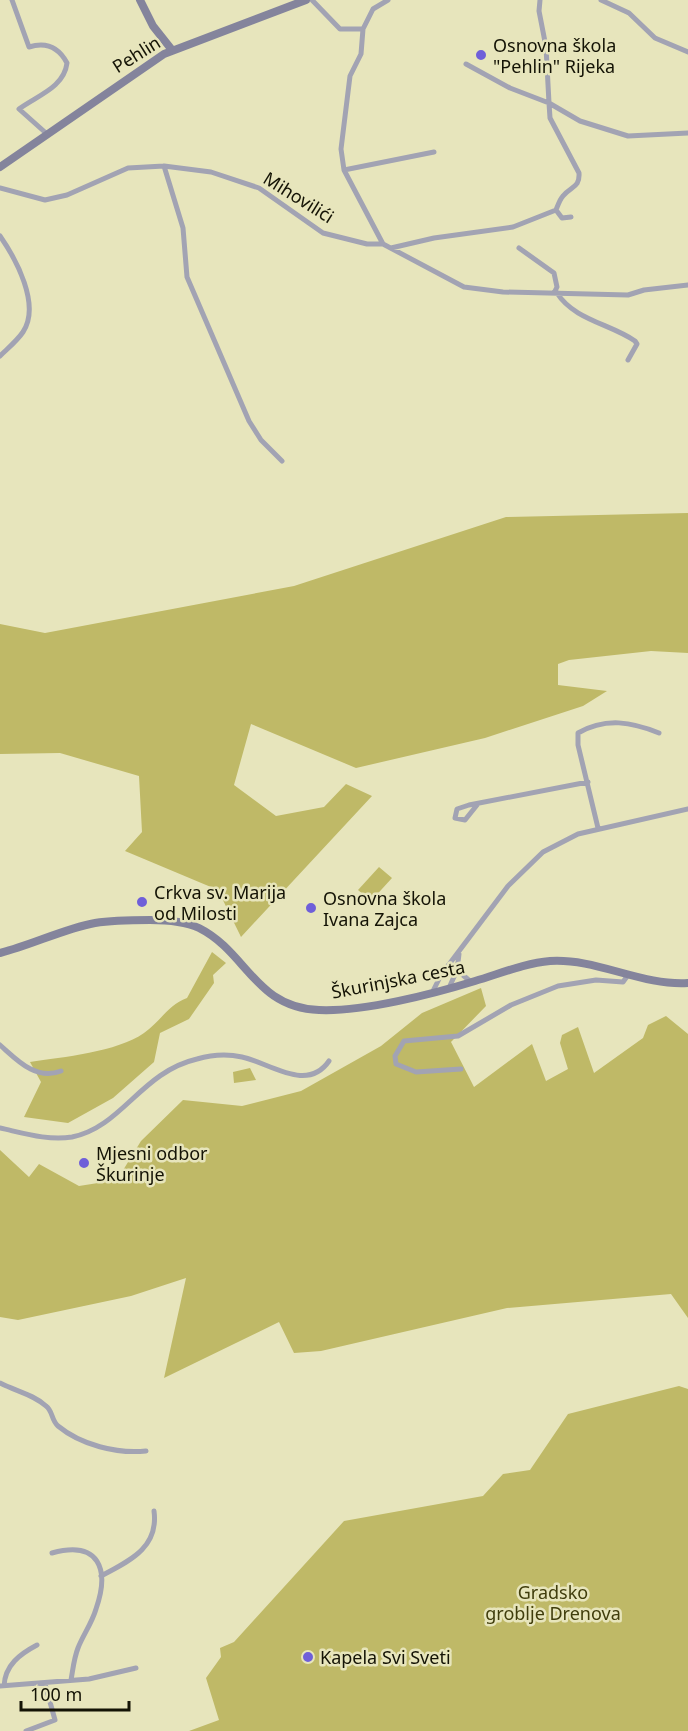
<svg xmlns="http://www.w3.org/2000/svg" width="688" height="1731" viewBox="0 0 688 1731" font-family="'Noto Sans',sans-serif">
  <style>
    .green { fill: #bfb967 }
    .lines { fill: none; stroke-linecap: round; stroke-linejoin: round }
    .street { stroke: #a2a3b3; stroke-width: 5 }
    .secondary { stroke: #84849c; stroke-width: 8 }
    .poi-dot { fill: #6f5fd9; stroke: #e7e5bc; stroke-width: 2 }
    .labels { text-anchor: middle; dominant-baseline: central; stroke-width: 5; stroke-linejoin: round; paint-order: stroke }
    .poi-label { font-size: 18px; fill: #141305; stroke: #e7e5bc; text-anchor: start }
    .street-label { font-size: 18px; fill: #141305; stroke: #e7e5bc }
    .park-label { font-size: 18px; fill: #403d0c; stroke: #e7e5bc }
  </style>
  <rect width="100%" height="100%" fill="#e7e5bc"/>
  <path class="green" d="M 688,513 L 688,653 L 651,651 L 569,660 L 558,664 L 558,685 L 607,691 L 583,706 L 485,738 L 356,768 L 251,724 L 234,785 L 276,816 L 324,807 L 346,784 L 372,796 L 241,937 L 218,890 L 125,851 L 142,832 L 139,776 L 60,753 L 0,754 L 0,624 L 45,633 L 294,586 L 506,517 Z
    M 379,867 L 392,878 L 371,901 L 358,890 Z
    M 212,952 L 226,963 L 213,975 L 214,983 L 189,1019 L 160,1033 L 154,1062 L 113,1098 L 68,1123 L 24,1117 L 41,1082 L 30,1062 C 63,1057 117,1052 144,1033 C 160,1022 168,1005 187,998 Z
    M 481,988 L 486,1006 L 451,1042 L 474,1087 L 532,1044 L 546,1081 L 568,1069 L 560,1043 L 562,1035 L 578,1027 L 594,1073 L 643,1038 L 648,1025 L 666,1016 L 688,1034 L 688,1318 L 671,1294 L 507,1308 L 321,1351 L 294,1353 L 279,1322 L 164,1378 L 186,1278 L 131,1296 L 18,1320 L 0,1317 L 0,1150 L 29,1177 L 39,1164 L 79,1186 L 117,1180 L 141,1141 L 183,1100 L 242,1106 L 301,1091 L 381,1046 L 422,1013 Z
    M 250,1068 L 256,1080 L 234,1083 L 233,1072 Z
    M 679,1386 L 688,1389 L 688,1731 L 189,1731 L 219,1720 L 206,1678 L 221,1657 L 220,1648 L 234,1642 L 344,1521 L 483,1496 L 503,1474 L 530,1470 L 568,1414 Z"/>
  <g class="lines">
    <path class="street" d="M 12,0 L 29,47 C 45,42 58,46 67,63 C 64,88 36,96 19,109 L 47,134
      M 312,0 L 340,29 L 363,29
      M 540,0 L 539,11 L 546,47 L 549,103 L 580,121 L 628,136 L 688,133
      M 601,0 L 629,13 L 655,38 L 688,52
      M 164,166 L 183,228 L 187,277 L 249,421 L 261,440 L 282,461
      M 344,170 L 434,152
      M 0,188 L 45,200 L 67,195 L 128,168 L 164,166 L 211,172 L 259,188 L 323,233 L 367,244 L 383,244 L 464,287 L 503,292 L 628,295 L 644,290 L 688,285
      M 556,210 L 562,218 L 571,217
      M 0,236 C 16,259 41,305 23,332 C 17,341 7,349 0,356
      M 383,244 L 344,170 L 341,149 L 350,76 L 361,54 L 363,29 L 373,9 L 388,0
      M 391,248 L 434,238 L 513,227 L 556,210 C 558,205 560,199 563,196 C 571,186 580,188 579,173 L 550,118 L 549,103 L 510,88 L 466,64
      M 519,248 L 554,273 L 557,287 L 554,293
      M 557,293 C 574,320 611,324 635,341 L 637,344 L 628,360
      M 477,805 L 465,820 L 455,818 L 457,809 L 469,805 L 588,782
      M 598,828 L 578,745 L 578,733 C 606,717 632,722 659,733
      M 457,970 L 471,982
      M 449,988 L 457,970 L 459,954
      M 432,993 L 441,975 L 508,886 L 543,852 L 578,834 L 688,809
      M 0,1045 C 17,1060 36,1081 61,1071
      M 461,1069 L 416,1072 L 396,1064 L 395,1056 L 404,1041 L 458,1036 L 511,1005 L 558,986 L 596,980 L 623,982 L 628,975
      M 0,1128 C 23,1133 48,1141 72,1137 C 122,1127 141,1072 197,1059 C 211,1055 228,1054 242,1057 C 270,1063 307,1093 329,1061
      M 0,1383 C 15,1391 33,1394 46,1406 C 53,1411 51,1420 58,1426 C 81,1445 117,1454 146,1451
      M 52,1553 C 99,1540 110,1569 96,1609 C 92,1623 83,1635 78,1648 C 74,1658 73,1669 71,1680
      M 101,1576 C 129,1561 159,1548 154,1511
      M 0,1686 L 89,1679 L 136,1668
      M 4,1686 C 5,1665 20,1654 37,1645
      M 26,1731 L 55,1720 L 45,1684"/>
    <path class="secondary" d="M 140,0 L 153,26 L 172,50
      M 0,167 L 164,54 L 306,0
      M 0,953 C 32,945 63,929 95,923 C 113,920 132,920 150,920 C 166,920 184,921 199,928 C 247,952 255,1008 319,1010 C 363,1012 433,994 475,981 C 499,974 525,963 550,961 C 597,958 641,986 688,983"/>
  </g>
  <g class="poi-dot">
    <circle cx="481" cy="55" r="6"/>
    <circle cx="142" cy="902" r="6"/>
    <circle cx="311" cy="908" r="6"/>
    <circle cx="84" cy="1163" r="6"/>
    <circle cx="308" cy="1657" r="6"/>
  </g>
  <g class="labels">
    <g class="poi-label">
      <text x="493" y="45">Osnovna škola<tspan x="493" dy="21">"Pehlin" Rijeka</tspan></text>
      <text x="154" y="892">Crkva sv. Marija<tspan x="154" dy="21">od Milosti</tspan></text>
      <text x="323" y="898">Osnovna škola<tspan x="323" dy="21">Ivana Zajca</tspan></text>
      <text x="96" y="1153">Mjesni odbor<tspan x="96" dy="21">Škurinje</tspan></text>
      <text x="320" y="1657">Kapela Svi Sveti</text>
    </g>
    <g class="street-label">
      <text transform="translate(136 54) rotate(-32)">Pehlin</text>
      <text transform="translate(299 197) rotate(32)">Mihovilići</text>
      <text transform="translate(398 979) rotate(-11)">Škurinjska cesta</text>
    </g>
    <g class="park-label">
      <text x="553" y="1592">Gradsko<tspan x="553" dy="21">groblje Drenova</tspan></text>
    </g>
  </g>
  <path d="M21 1701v9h108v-9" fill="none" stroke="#141305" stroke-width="3"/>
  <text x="30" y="1701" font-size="18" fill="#141305" stroke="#e7e5bc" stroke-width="4.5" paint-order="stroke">100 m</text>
</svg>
